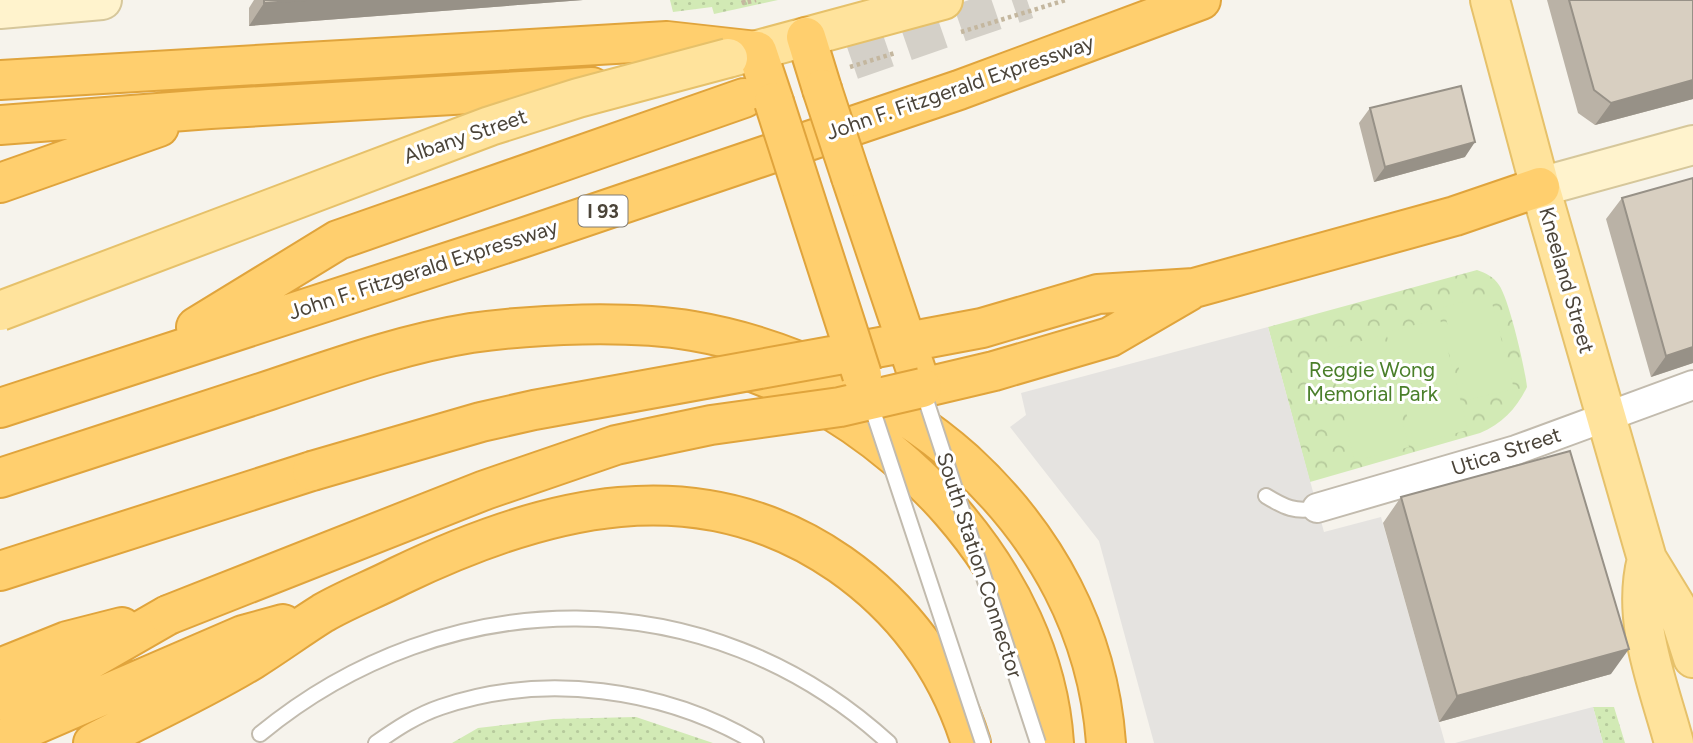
<svg xmlns="http://www.w3.org/2000/svg" width="1693" height="743" viewBox="0 0 1693 743" font-family="Figtree,sans-serif">
  <style>
    .grass { fill: url(#grass-dots) }
    .park { fill: url(#park-crowns) }
    .pitch { fill: #d2eab5 }
    .parking { fill: #e5e3e0 }
    .lines { fill: none; stroke-linecap: round; stroke-linejoin: round }
    .motorway-tunnel { stroke: #d4d0c8; stroke-width: 38; stroke-dasharray: 38 19; stroke-linecap: butt }
    .service-casing { stroke: #c2bbae; stroke-width: 18 }
    .minor-casing { stroke: #c2bbae; stroke-width: 32 }
    .secondary-casing { stroke: #d6c79b; stroke-width: 42 }
    .primary-casing { stroke: #e6c16a; stroke-width: 42 }
    .motorway-casing { stroke: #e0a43c; stroke-width: 42 }
    .path { stroke: #c4b79f; stroke-width: 4.5; stroke-dasharray: 3.5 3.5; stroke-linecap: butt }
    .service { stroke: #fff; stroke-width: 14 }
    .minor { stroke: #fff; stroke-width: 28 }
    .secondary { stroke: #fff3cd; stroke-width: 38 }
    .primary { stroke: #ffe39c; stroke-width: 38 }
    .motorway { stroke: #ffcf6e; stroke-width: 38 }
    .service-bridge-casing { stroke: #c2bbae; stroke-width: 18; stroke-linecap: butt }
    .primary-bridge-casing { stroke: #e6c16a; stroke-width: 42; stroke-linecap: butt }
    .motorway-bridge-casing { stroke: #e0a43c; stroke-width: 42; stroke-linecap: butt }
    .service-bridge { stroke: #fff; stroke-width: 14 }
    .primary-bridge { stroke: #ffe39c; stroke-width: 38 }
    .motorway-bridge { stroke: #ffcf6e; stroke-width: 38 }
    .wall { fill: #bab2a6 }
    .shaded-wall { fill: #979187 }
    .building { fill: #d8cfc1; stroke: #979187; stroke-width: 2 }
    .labels { text-anchor: middle; dominant-baseline: central; stroke-width: 6; stroke-linejoin: round; paint-order: stroke }
    .shield { fill: #fff; stroke: #817c74; stroke-width: 2 }
    .shield-label { font-size: 19px; font-weight: bold; fill: #4b4439 }
    .street-label { font-size: 21px; fill: #4b4439; stroke: #fff }
    .park-label { font-size: 21px; fill: #4a7f2a; stroke: #fff }
  </style>
  <defs>
    <pattern id="grass-dots" width="8" height="8" patternUnits="userSpaceOnUse" patternTransform="scale(1.75)"><rect width="8" height="8" fill="#d2eab5"/><path d="M2 2h.1M6 6h.1" fill="none" stroke="#b6ca9c" stroke-width="1.8" stroke-linecap="round"/></pattern>
    <pattern id="park-crowns" width="20" height="18" patternUnits="userSpaceOnUse" patternTransform="scale(1.75)"><rect width="20" height="18" fill="#d2eab5"/><path d="M2 6a3 3 0 1 1 6 0M12 15a3 3 0 1 1 6 0" fill="none" stroke="#b6ca9c"/></pattern>
  </defs>
  <rect width="100%" height="100%" fill="#f6f3ec"/>
  <path class="grass" d="M 670,0 L 778,0 L 714,14 L 712,7 L 673,12 Z
    M 1593,707 L 1614,707 L 1625,743 L 1603,743 Z
    M 636,717 L 713,743 L 452,743 L 478,728 L 553,719 Z"/>
  <path class="park" d="M 1477,270 C 1486,273 1494,277 1499,285 C 1509,299 1525,368 1527,387 C 1517,408 1502,424 1480,433 L 1310,482 L 1268,327 Z"/>
  <path class="pitch" d="M 1490,295 L 1514,389 L 1467,400 L 1443,307 Z
    M 1440,319 L 1468,430 L 1414,444 L 1386,332 Z
    M 1381,336 L 1409,447 L 1355,461 L 1327,350 Z"/>
  <path class="parking" d="M 1268,327 L 1324,532 L 1381,517 L 1445,743 L 1154,743 L 1099,541 L 1010,427 L 1026,415 L 1021,393 Z
    M 1593,707 L 1603,743 L 1455,743 Z"/>
  <g class="lines">
    <path class="motorway-tunnel" d="M 744,98 L 1027,0"/>
    <g class="service-casing">
      <path id="service" d="M 1266,496 C 1284,507 1296,513 1317,508
        M 260,734 C 447,580 708,577 889,743
        M 376,743 C 396,729 417,715 441,707 C 543,672 664,688 756,743"/>
    </g>
    <g class="minor-casing">
      <path id="minor" d="M 1317,508 L 1516,450 L 1693,385"/>
    </g>
    <g class="secondary-casing">
      <path id="secondary" d="M 0,9 L 102,0
        M 1540,187 L 1693,145"/>
    </g>
    <g class="primary-casing">
      <path id="primary" d="M 1490,0 L 1540,187 L 1647,559 L 1677,608 L 1693,658
        M 728,58 L 943,0
        M 1647,559 C 1631,621 1658,683 1674,743"/>
    </g>
    <g class="motorway-casing">
      <path id="motorway" d="M 806,37 L 822,89
        M 0,80 L 667,41 L 757,51 L 774,102
        M 0,125 L 210,109 L 592,87
        M 851,177 L 922,388 L 994,371 L 1110,337 L 1189,291
        M 0,183 L 159,127
        M 196,327 L 338,240 L 744,98
        M 854,352 L 982,328 L 1098,294 L 1194,288 L 1455,216 L 1540,187
        M 741,368 C 896,420 1043,574 1054,743
        M 0,408 L 522,238 L 959,90 L 1201,0
        M 0,478 C 90,449 180,419 270,390 C 336,368 402,344 471,333 C 536,324 629,320 693,331 C 788,347 892,397 964,461 C 1046,536 1098,632 1106,743
        M 0,571 L 312,471
        M 0,668 L 67,641 L 122,627
        M 0,700 L 81,665 L 168,615
        M 0,740 L 243,635 L 283,624
        M 93,743 C 145,716 203,690 252,660 C 276,645 299,628 323,613 C 347,599 374,589 399,576 C 542,507 697,465 840,564 C 903,608 948,669 971,743"/>
    </g>
    <path class="path" d="M 743,0 L 744,3 L 756,0
      M 961,32 L 1066,0
      M 850,67 L 895,53"/>
    <use href="#service" class="service"/>
    <use href="#minor" class="minor"/>
    <use href="#secondary" class="secondary"/>
    <use href="#primary" class="primary"/>
    <use href="#motorway" class="motorway"/>
    <g class="service-bridge-casing">
      <path id="service-bridge" d="M 922,388 L 1038,743
        M 870,402 L 983,743"/>
    </g>
    <g class="primary-bridge-casing">
      <path id="primary-bridge" d="M 0,311 L 490,126 L 578,98 L 728,58"/>
    </g>
    <g class="motorway-bridge-casing">
      <path id="motorway-bridge" d="M 822,89 L 851,177
        M 774,102 L 862,375
        M 312,471 L 481,422 L 534,410 L 854,352
        M 168,615 L 485,490 L 616,445 L 711,425 L 840,407 L 922,388"/>
    </g>
    <use href="#service-bridge" class="service-bridge"/>
    <use href="#primary-bridge" class="primary-bridge"/>
    <use href="#motorway-bridge" class="motorway-bridge"/>
  </g>
  <path class="wall" d="M 254,0 L 583,0 L 249,26 L 249,8 Z
    M 1547,0 L 1693,0 L 1693,99 L 1595,125 L 1578,113 Z
    M 1370,108 L 1465,157 L 1374,182 L 1359,123 Z
    M 1693,178 L 1693,363 L 1651,377 L 1606,219 L 1622,198 Z
    M 1401,497 L 1611,674 L 1439,722 L 1383,523 Z"/>
  <path class="shaded-wall" d="M 306,0 L 583,0 L 249,26 L 264,3 Z
    M 1693,80 L 1693,99 L 1595,125 L 1611,103 Z
    M 1475,142 L 1465,157 L 1374,182 L 1385,167 Z
    M 1693,347 L 1693,363 L 1651,377 L 1666,356 Z
    M 1629,649 L 1611,674 L 1439,722 L 1457,696 Z"/>
  <path class="building" d="M 264,0 L 306,0 L 264,3 Z
    M 1569,0 L 1693,0 L 1693,80 L 1611,103 L 1594,90 Z
    M 1461,86 L 1475,142 L 1385,167 L 1370,108 Z
    M 1693,178 L 1693,347 L 1666,356 L 1622,198 Z
    M 1570,451 L 1629,649 L 1457,696 L 1401,497 Z"/>
  <g class="labels">
    <rect class="shield" x="578.5" y="195.5" width="49" height="31" rx="5"/>
    <g class="shield-label">
      <text x="603" y="211">I 93</text>
    </g>
    <g class="street-label">
      <text transform="translate(960 87) rotate(-19)">John F. Fitzgerald Expressway</text>
      <text transform="translate(465 136) rotate(-19)">Albany Street</text>
      <text transform="translate(423 269) rotate(-18)">John F. Fitzgerald Expressway</text>
      <text transform="translate(1567 280) rotate(74)">Kneeland Street</text>
      <text transform="translate(1506 451) rotate(-18)">Utica Street</text>
      <text transform="translate(980 565) rotate(72)">South Station Connector</text>
    </g>
    <g class="park-label">
      <text x="1372" y="369">Reggie Wong<tspan x="1372" dy="24">Memorial Park</tspan></text>
    </g>
  </g>
</svg>
